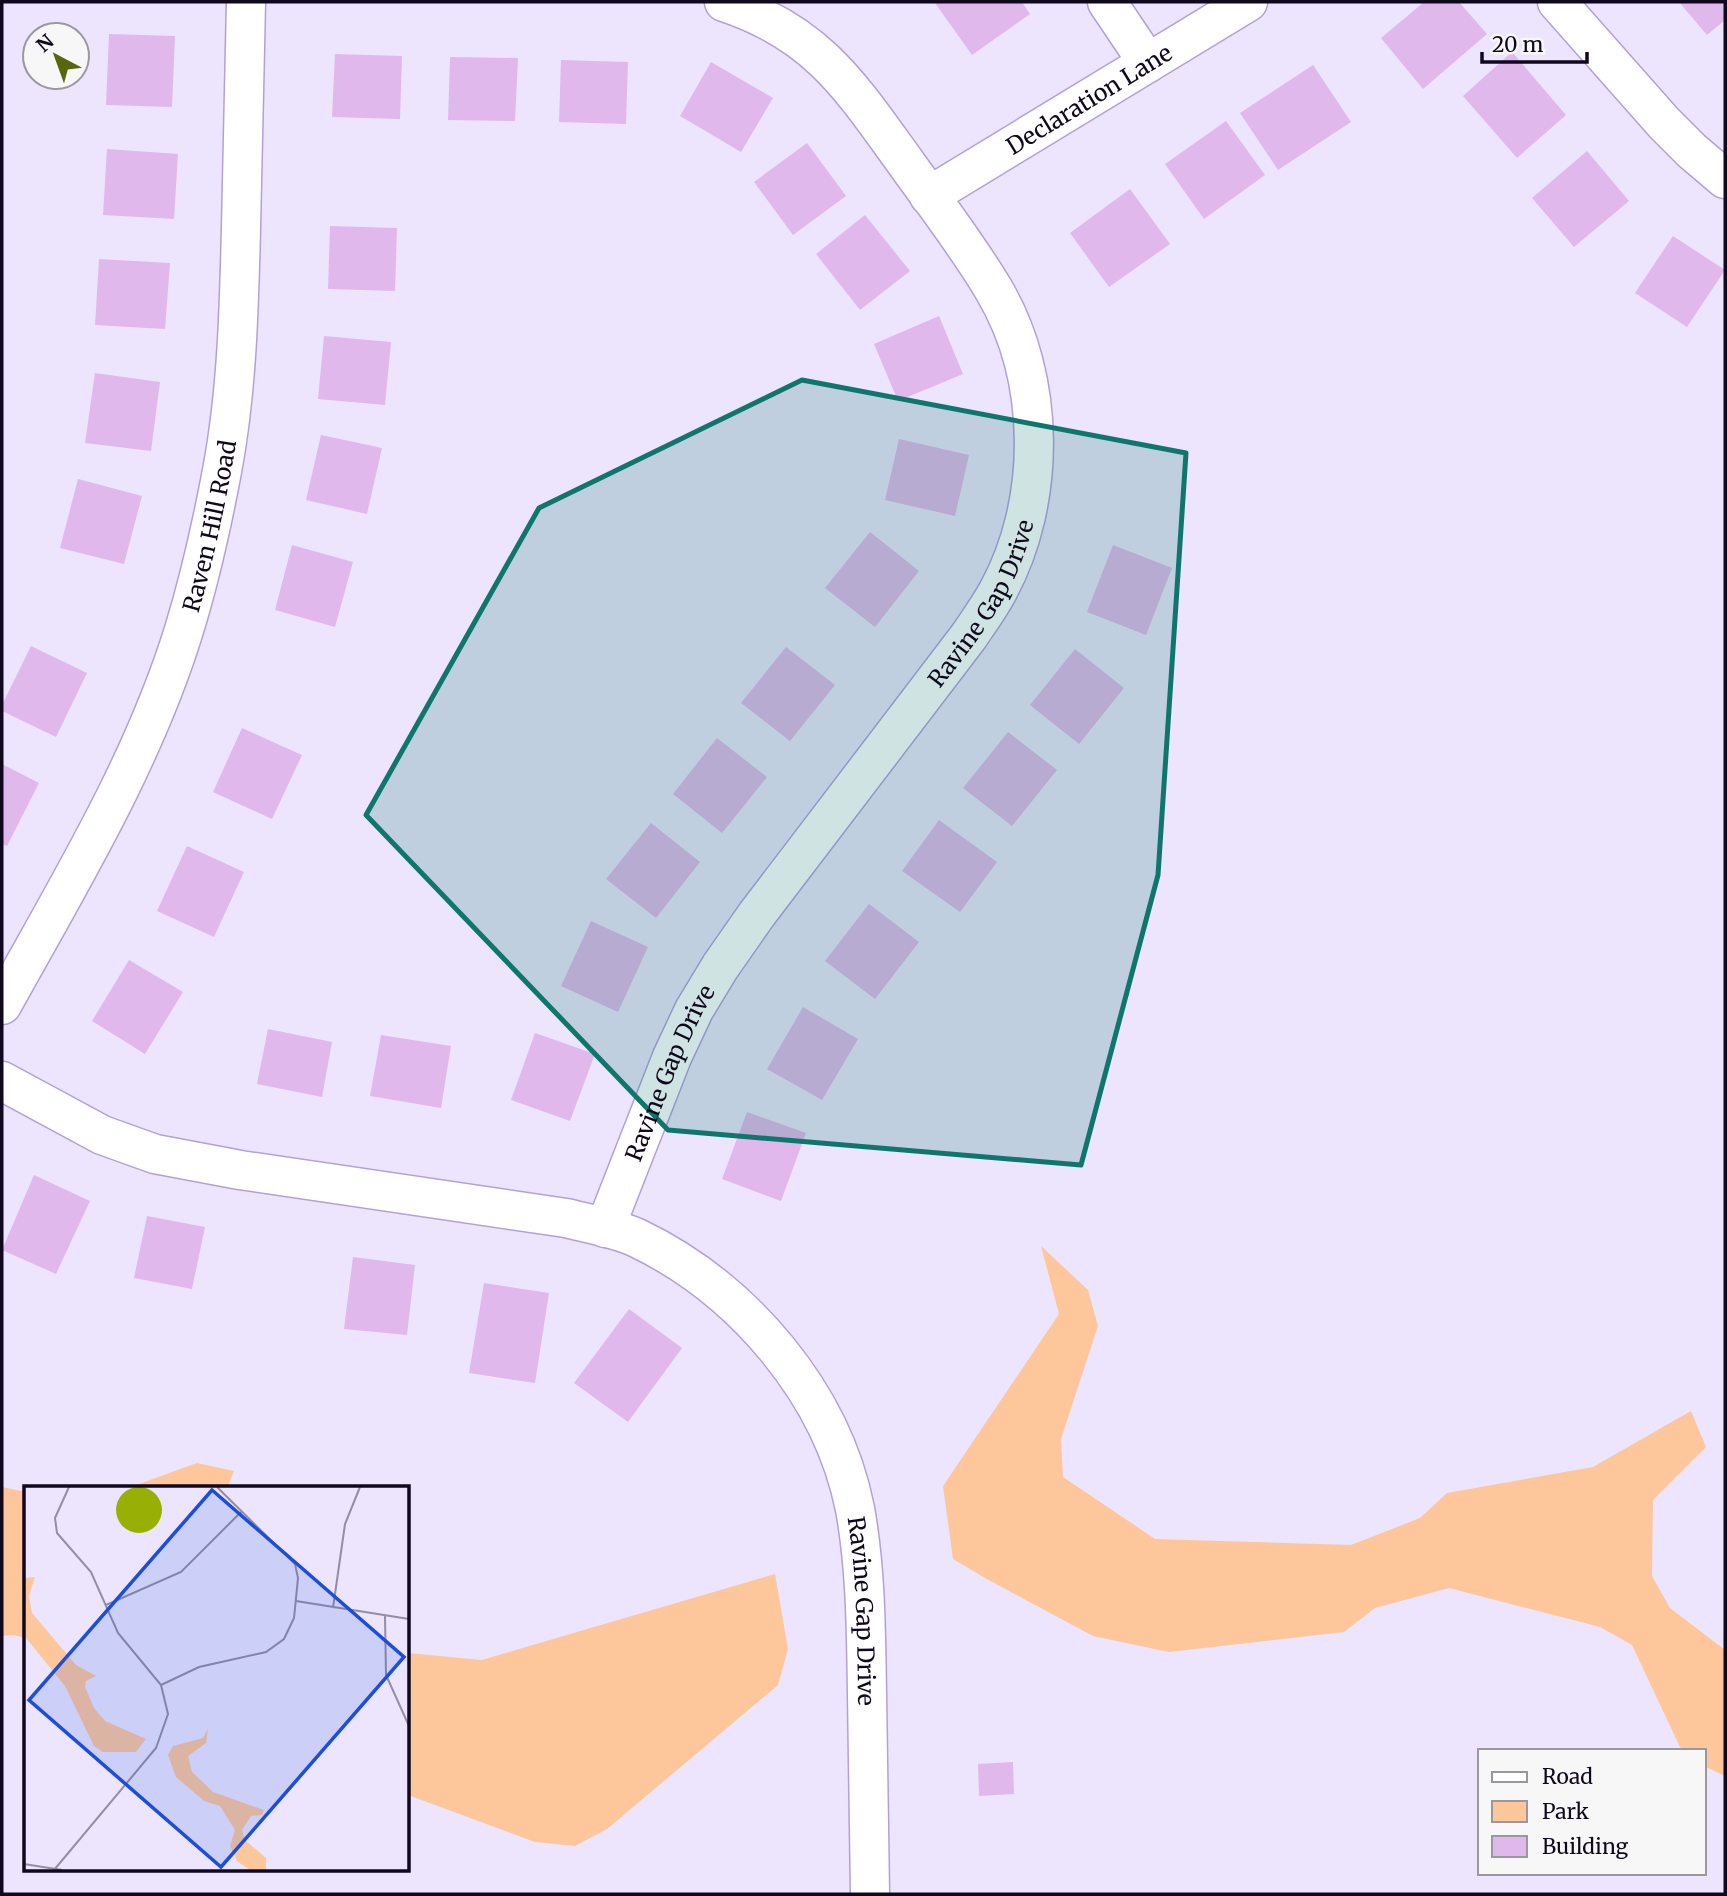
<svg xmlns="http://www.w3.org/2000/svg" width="1727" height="1896" viewBox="0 0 1727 1896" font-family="Merriweather,serif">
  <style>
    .green { fill: #fdc69b }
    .building { fill: #e1b8ec }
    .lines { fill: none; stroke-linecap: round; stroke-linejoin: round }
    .minor-casing { stroke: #b3a0da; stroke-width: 41 }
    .minor { stroke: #fff; stroke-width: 38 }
    .marked { fill: #0f766e; fill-opacity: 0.2; stroke: #0f766e; stroke-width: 5; stroke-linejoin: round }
    .labels { text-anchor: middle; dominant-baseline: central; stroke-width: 5; stroke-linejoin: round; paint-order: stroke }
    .street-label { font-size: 23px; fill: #10081c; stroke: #f7f7f7 }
    .inset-road { fill: none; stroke: #948da3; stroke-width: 2 }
    .view { fill: #1d4ed8; fill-opacity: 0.15; stroke: #1d4ed8; stroke-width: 3.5 }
    .inset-edge { fill: none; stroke: #10081c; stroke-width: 3.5 }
  </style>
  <rect width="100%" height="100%" fill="#ece5fd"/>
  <path class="green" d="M 1041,1246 L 1088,1290 L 1098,1326 L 1061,1439 L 1063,1477 L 1155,1539 L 1351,1545 L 1420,1518 L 1447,1493 L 1593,1467 L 1691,1411 L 1706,1447 L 1653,1500 L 1652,1576 L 1670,1608 L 1725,1650 L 1725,1776 L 1704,1766 L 1704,1751 L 1684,1751 L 1680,1747 L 1632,1645 L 1600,1627 L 1449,1588 L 1375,1608 L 1344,1632 L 1169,1652 L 1093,1636 L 985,1578 L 953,1559 L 943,1486 L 1059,1314 Z
    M 197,1463 L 234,1471 L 227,1488 L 128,1488 Z
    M 2,1487 L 26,1492 L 26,1638 L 13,1635 L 2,1636 Z
    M 775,1574 L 788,1649 L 778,1685 L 607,1829 L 575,1846 L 535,1842 L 408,1795 L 408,1653 L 482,1660 Z"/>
  <path class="building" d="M 937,2 L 1022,2 L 1030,14 L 972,55 L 935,3 Z
    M 1424,2 L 1459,2 L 1487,34 L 1423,89 L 1381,38 Z
    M 1679,2 L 1725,2 L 1725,20 L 1707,35 Z
    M 109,34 L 175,36 L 172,107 L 106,105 Z
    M 1512,52 L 1566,115 L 1517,158 L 1463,96 Z
    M 335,54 L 402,56 L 400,119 L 332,117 Z
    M 450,57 L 518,58 L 515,121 L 448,120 Z
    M 561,60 L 628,62 L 626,124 L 559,122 Z
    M 711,62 L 773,98 L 741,152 L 680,116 Z
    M 1313,65 L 1351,122 L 1278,170 L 1240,113 Z
    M 1226,121 L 1265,175 L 1204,219 L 1165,164 Z
    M 807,143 L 846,196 L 793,235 L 754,182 Z
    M 107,149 L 178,154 L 174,219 L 103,215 Z
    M 1587,151 L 1629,201 L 1574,247 L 1532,198 Z
    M 1130,189 L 1170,244 L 1109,287 L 1070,233 Z
    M 865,215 L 910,271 L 860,310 L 816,254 Z
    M 330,226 L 397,228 L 395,291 L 328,289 Z
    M 1673,236 L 1725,270 L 1687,327 L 1635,293 Z
    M 99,259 L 170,263 L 165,329 L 95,325 Z
    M 939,316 L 963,374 L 898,401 L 874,344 Z
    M 324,336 L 391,342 L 385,405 L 318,399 Z
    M 95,373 L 160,382 L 151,451 L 85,443 Z
    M 321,435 L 382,448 L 367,514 L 306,500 Z
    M 899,439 L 969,455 L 955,516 L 885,500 Z
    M 78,479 L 142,496 L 124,564 L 60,548 Z
    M 870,532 L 919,571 L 875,627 L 825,588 Z
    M 292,545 L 353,562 L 335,627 L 275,610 Z
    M 1113,545 L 1172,568 L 1146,635 L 1087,612 Z
    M 31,646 L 87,673 L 56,737 L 2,711 L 2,705 Z
    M 786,647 L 835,685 L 790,741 L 741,703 Z
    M 1075,649 L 1124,688 L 1079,744 L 1030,705 Z
    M 242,728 L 302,755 L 272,819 L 213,792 Z
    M 1008,732 L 1057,770 L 1012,826 L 963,788 Z
    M 717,738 L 767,777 L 722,833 L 673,794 Z
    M 2,764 L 39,783 L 7,846 L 2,844 Z
    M 939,820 L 997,862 L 960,912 L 902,871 Z
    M 651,823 L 700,862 L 656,918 L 606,879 Z
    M 187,846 L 244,872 L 214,937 L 157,911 Z
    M 869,904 L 919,942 L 875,999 L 825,961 Z
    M 591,921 L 648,947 L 618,1012 L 561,986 Z
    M 129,960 L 183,992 L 145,1054 L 92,1021 Z
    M 803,1007 L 858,1039 L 822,1100 L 767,1069 Z
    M 268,1029 L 332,1042 L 322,1097 L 257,1084 Z
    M 535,1033 L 595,1054 L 570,1121 L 511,1100 Z
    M 381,1035 L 451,1046 L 441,1108 L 370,1096 Z
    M 747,1112 L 806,1133 L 781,1201 L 722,1179 Z
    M 34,1175 L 90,1201 L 56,1274 L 2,1250 Z
    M 147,1216 L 205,1227 L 192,1289 L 134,1278 Z
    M 353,1257 L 415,1265 L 407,1335 L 344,1329 Z
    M 484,1283 L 549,1293 L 535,1383 L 469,1373 Z
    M 629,1309 L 682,1348 L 628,1422 L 574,1383 Z
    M 1013,1762 L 1014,1794 L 979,1796 L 978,1764 Z"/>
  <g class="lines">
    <g class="minor-casing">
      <g id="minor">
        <path d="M 1107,2 L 1148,63"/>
        <path d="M 1557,2 L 1664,123 L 1692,151 L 1725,179"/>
        <path id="s1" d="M 929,196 L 1248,2"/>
        <path id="s2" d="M 2,1005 C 69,884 143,763 184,630 C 200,578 212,524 222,471 C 237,392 239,309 241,229 C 242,153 244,77 246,2"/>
        <path id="s3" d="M 2,1081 L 102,1135 L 155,1154 L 240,1170 L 566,1218 C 590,1224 615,1228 637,1238 C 743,1289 832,1393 855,1509 C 866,1569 866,1633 867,1693 C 868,1760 869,1827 870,1894"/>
        <path id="s4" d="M 605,1228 L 672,1057 L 694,1010 L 720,967 L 757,914 L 969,636 C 979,621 990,606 998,591 C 1047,501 1046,378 994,290 C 968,246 936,205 906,163 C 851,87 818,33 724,2"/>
      </g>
    </g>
    <use href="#minor" class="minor"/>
  </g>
  <path class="marked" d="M 802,380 L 1186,453 L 1158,875 L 1081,1165 L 668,1130 L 366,815 L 539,508 Z"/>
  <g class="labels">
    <g class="street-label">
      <text stroke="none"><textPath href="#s1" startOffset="187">Declaration Lane</textPath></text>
      <text stroke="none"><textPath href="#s2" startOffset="525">Raven Hill Road</textPath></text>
      <text stroke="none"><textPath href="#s4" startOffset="735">Ravine Gap Drive</textPath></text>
      <text stroke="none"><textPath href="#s4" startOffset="168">Ravine Gap Drive</textPath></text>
      <text stroke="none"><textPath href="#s3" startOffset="1122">Ravine Gap Drive</textPath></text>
    </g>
  </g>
  <g transform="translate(24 1486)">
    <rect width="385" height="385" fill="#ece5fd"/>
    <path d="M 11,91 L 5,110 L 8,127 L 52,179 L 72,190 L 62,195 L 61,201 L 70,222 L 81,235 L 122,253 L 112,266 L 79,266 L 70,260 L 41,200 L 2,152 L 0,92 ZM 184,243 L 182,257 L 164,270 L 168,286 L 189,306 L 240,324 L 238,329 L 227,330 L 218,344 L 221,354 L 242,372 L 242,384 L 226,384 L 213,375 L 206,360 L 211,344 L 196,320 L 180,315 L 152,291 L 144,269 L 149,260 L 179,252 Z" fill="#fdc69b"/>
    <path d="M92 24a23 23 0 1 1 46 0a23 23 0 1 1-46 0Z" fill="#98b006"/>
    <path class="inset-road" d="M 272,115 L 385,133M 82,119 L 157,86 L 218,25M 309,122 L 321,38 L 336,1M 361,130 L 362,189 L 385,240M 137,199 L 175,181 L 242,166 L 260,153 L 270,132 L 274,92 L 271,78 L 193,1M 0,378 L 38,384M 30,384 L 132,262 L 144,228 L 137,199 L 94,147 L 67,86 L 33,47 L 31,32 L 45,1"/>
    <path class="view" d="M 188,4 L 380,171 L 197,381 L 5,214 Z"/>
    <rect width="385" height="385" class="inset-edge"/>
  </g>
  <rect width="1727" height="1896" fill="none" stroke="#10081c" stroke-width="7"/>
  <rect x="1478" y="1749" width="228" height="126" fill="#f7f7f7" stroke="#9b979f" stroke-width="2"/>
  <rect x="1492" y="1772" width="35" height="10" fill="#ffffff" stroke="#9b979f" stroke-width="2"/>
  <text x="1542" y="1784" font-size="21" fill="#10081c">Road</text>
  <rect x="1492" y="1801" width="35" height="21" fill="#fdc69b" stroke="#9b979f" stroke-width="2"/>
  <text x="1542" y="1819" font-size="21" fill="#10081c">Park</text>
  <rect x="1492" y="1836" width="35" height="21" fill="#e1b8ec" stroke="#9b979f" stroke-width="2"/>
  <text x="1542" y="1854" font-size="21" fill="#10081c">Building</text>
  <g transform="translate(56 56) rotate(319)"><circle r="33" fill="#f7f7f7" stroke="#9b979f" stroke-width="2"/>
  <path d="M0-5L12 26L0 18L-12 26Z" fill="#58660d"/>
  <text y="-10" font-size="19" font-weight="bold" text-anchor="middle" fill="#10081c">N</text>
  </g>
  <path d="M1482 52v10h105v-10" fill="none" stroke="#10081c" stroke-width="3.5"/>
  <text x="1492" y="52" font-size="21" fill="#10081c" stroke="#f7f7f7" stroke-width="5" paint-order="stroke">20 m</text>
</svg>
